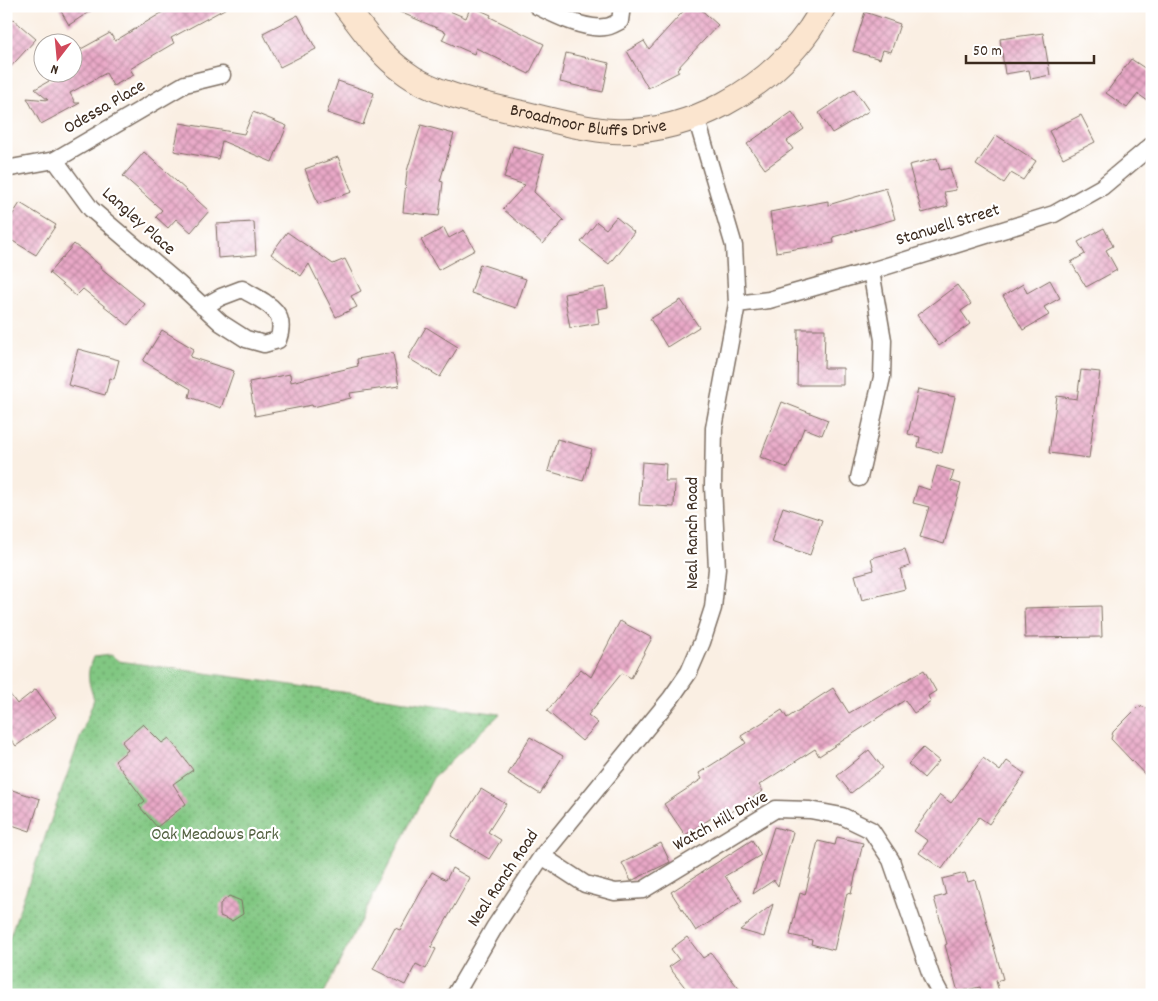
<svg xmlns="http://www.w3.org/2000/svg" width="1158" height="1001" viewBox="0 0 1158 1001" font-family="Dekko,sans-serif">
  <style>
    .park { fill: url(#park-dots); stroke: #5e7850 }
    .building { fill: url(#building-cross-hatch) }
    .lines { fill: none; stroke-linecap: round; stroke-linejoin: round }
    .street-casing { stroke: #7e6f63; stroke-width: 19 }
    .secondary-casing { stroke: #7e6f63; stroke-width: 26 }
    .street { stroke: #fff; stroke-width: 16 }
    .secondary { stroke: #fbe5cf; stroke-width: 24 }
    .labels { text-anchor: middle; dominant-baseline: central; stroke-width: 4.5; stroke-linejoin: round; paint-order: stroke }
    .street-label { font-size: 18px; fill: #3b2a1e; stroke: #fff }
    .park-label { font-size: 18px; fill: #546141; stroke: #fff }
  </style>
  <defs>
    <pattern id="park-dots" width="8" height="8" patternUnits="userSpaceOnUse" patternTransform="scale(1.25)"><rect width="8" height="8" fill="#81c782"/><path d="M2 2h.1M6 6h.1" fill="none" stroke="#6ba26a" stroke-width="1.8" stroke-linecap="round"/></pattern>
    <pattern id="building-cross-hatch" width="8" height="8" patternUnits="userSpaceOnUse" patternTransform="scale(1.25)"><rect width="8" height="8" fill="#e9a8c7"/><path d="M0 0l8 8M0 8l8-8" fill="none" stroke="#be89a1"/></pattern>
  </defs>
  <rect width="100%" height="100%" fill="#fff"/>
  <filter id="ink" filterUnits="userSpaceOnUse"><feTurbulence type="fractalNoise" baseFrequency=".02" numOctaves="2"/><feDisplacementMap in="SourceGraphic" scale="10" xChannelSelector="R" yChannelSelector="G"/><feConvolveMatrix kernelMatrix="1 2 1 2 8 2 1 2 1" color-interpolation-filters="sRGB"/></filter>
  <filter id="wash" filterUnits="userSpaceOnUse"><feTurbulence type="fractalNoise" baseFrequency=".0096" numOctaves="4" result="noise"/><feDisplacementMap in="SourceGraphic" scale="20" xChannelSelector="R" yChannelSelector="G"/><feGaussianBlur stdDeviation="1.12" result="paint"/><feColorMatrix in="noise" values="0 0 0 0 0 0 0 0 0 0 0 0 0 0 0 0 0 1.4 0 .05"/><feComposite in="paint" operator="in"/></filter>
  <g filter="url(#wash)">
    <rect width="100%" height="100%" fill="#faefe3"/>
    <path class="park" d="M 110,655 L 119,661 L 500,714 L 433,778 L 323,995 L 6,995 L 6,947 L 94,699 C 88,681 86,674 93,657 Z"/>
    <g id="blocks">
      <path class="building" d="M 58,6 L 98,6 L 69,25 Z
        M 173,6 L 230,6 L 171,38 L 174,43 L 130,69 L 134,75 L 113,86 L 106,73 L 70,93 L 75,103 L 80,103 L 41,124 L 27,98 L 48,100 L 35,89 L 65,72 L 72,72 L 72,54 L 110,33 L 115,41 Z
        M 386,6 L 438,6 L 466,18 L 471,6 L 491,15 L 490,17 L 544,44 L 529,74 L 476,48 L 474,54 L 442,40 L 446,32 Z
        M 688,6 L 697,6 L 718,25 L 677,69 L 679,72 L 648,88 L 627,51 L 644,41 L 649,49 Z
        M 865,12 L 900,24 L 891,52 L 883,50 L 880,59 L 853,51 Z
        M 6,13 L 36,39 L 6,72 Z
        M 298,15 L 316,49 L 280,67 L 263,33 Z
        M 1043,33 L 1050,75 L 1031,79 L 1029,70 L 1005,74 L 1000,39 Z
        M 566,53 L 609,63 L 603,92 L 560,82 Z
        M 1131,59 L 1152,73 L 1152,104 L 1138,94 L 1127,108 L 1106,93 Z
        M 338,81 L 374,93 L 363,125 L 327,113 Z
        M 854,89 L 869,111 L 832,133 L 819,113 Z
        M 253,112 L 287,126 L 272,162 L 222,141 L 218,159 L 174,151 L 180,123 L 244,134 Z
        M 792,112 L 804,129 L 787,141 L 793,149 L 765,169 L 747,144 Z
        M 1081,115 L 1095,142 L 1063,158 L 1049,131 Z
        M 421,125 L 454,134 L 440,181 L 443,182 L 439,216 L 403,212 L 407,171 Z
        M 996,135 L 1036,161 L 1023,180 L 1011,173 L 1004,183 L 976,165 Z
        M 513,146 L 544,155 L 534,192 L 564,220 L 543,244 L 503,209 L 525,185 L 504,178 Z
        M 144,152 L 209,211 L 191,232 L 176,219 L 168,228 L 156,217 L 162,210 L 123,176 Z
        M 338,157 L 352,192 L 318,204 L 305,169 Z
        M 937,158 L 940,170 L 950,168 L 956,190 L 944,192 L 948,206 L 922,213 L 909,165 Z
        M 886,188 L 895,219 L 833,237 L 834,243 L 776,252 L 770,212 L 828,201 L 828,205 Z
        M 20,203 L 56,225 L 36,255 L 6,237 L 6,225 Z
        M 616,217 L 634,232 L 609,264 L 581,242 L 597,222 L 606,229 Z
        M 254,222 L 256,255 L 218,258 L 216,224 Z
        M 444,228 L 449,238 L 464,230 L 475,250 L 438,270 L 421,240 Z
        M 1104,228 L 1113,246 L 1106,250 L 1117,270 L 1086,287 L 1071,262 L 1085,254 L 1078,242 Z
        M 287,232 L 333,264 L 345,259 L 361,291 L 351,296 L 357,307 L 336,317 L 309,264 L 301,276 L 271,254 Z
        M 74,244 L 102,267 L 101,268 L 145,304 L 128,325 L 83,289 L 76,296 L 49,273 Z
        M 480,264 L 526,279 L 516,308 L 471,293 Z
        M 1050,280 L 1060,298 L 1044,307 L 1049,315 L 1023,330 L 1003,296 L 1023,284 L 1027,293 Z
        M 957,285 L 971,304 L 961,311 L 970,324 L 939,346 L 917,315 Z
        M 605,287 L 608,307 L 597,309 L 599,323 L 570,328 L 564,294 Z
        M 681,300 L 699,327 L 667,347 L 650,319 Z
        M 426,327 L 458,347 L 440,377 L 408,358 Z
        M 798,329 L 825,329 L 824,368 L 843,368 L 843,385 L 797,385 Z
        M 162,330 L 194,349 L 190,357 L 234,371 L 221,408 L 189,397 L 191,389 L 143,361 Z
        M 78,349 L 119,360 L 114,379 L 110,378 L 105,395 L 68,385 Z
        M 393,353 L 399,386 L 350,393 L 351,398 L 313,407 L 312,405 L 255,416 L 249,382 L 290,374 L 291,382 L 358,366 L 357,359 Z
        M 1081,370 L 1100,372 L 1089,458 L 1049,453 L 1057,396 L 1077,399 Z
        M 918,389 L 955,397 L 942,453 L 918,447 L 920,437 L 908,434 Z
        M 782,402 L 828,420 L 822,435 L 804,428 L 788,468 L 760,457 Z
        M 557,439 L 592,449 L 583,481 L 548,471 Z
        M 642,462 L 666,464 L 665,481 L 675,481 L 674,507 L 639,505 Z
        M 937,466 L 954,471 L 951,481 L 961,484 L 944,544 L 920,537 L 929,507 L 913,503 L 918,486 L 930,490 Z
        M 783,507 L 822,520 L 810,555 L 771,542 Z
        M 905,549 L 910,566 L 900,569 L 905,589 L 862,600 L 855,575 L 874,570 L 871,558 Z
        M 1101,606 L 1102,637 L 1025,638 L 1024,608 Z
        M 620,621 L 652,638 L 631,678 L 622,673 L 588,715 L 598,723 L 582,741 L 547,711 L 581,669 L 591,677 Z
        M 924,670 L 936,691 L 928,696 L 931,702 L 914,713 L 905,700 L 819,756 L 815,749 L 759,785 L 763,791 L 727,815 L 724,810 L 685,835 L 664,804 L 702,779 L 699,773 L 746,743 L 741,736 L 782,710 L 787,718 L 833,688 L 849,713 Z
        M 6,689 L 17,704 L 36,689 L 56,717 L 16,746 L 6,733 Z
        M 1139,706 L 1147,708 L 1152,713 L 1152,782 L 1111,739 L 1113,732 Z
        M 143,724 L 162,743 L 169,738 L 193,770 L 173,784 L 186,804 L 157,827 L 139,806 L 145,801 L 115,761 L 128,750 L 122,742 Z
        M 530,737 L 563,756 L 540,794 L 508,774 Z
        M 923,748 L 939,761 L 924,778 L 908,764 Z
        M 869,750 L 883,768 L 851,793 L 837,776 Z
        M 983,758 L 1000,771 L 1007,761 L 1025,774 L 989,824 L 979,817 L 942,869 L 919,853 L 928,841 L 914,831 L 940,795 L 951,803 Z
        M 6,788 L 40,799 L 30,831 L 6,823 Z
        M 481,789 L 506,804 L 488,832 L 501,840 L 489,859 L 451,836 Z
        M 774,827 L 793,832 L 778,886 L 774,880 L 753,894 Z
        M 837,837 L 863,843 L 851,894 L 847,893 L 834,950 L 811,944 L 812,940 L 790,935 L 800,893 L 805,895 L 818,841 L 835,845 Z
        M 752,840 L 761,855 L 725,876 L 742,901 L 696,931 L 671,892 Z
        M 661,843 L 670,862 L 631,881 L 622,863 Z
        M 452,868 L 470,878 L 431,947 L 436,949 L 426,969 L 416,964 L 405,985 L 373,969 L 395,928 L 400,930 L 432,872 L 446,880 Z
        M 965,873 L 968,882 L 975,880 L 1003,979 L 996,981 L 1000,995 L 982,995 L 980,987 L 958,992 L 945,945 L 947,944 L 934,898 L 946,895 L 942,879 Z
        M 229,896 L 241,901 L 243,914 L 232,921 L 220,916 L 220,904 Z
        M 773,904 L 764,937 L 740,930 Z
        M 687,937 L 703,958 L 711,953 L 744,995 L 691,995 L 669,967 L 679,960 L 671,949 Z"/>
    </g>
  </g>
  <g filter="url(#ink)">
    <use href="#blocks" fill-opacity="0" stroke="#7e6f63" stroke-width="1"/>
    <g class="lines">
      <g class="street-casing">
        <path id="street" d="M 537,6 C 555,15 585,30 605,27 C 610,27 616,23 620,21 L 622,6
          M 55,160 L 91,209 L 179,284 L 221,323 L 246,339 L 264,344 L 278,340 C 289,310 264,302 242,289 L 221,297 L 203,307
          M 6,168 L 11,168 L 55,160 L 185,84 L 222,75
          M 737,304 L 769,300 L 871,271 L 1054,214 L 1102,187 L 1152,145
          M 859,478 L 882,377 L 883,340 L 871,271
          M 542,856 L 585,884 L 615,892 L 643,890 L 776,809 L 810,810 L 842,816 L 871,830 L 891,860 L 932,978 L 941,995
          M 455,995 L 494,928 L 542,856 L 671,698 L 689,672 L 702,642 L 713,608 L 717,569 L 713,486 L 714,428 L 737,304 L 734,246 L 696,117"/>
      </g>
      <g class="secondary-casing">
        <g id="secondary">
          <path id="s1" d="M 345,6 C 363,29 379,54 403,71 C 431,93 478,103 513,111 C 543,117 583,130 613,131 C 688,135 768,89 810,29 C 815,21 820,14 824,6"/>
        </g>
      </g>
      <use href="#street" class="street"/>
      <use href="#secondary" class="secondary"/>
    </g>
  </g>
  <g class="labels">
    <g class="street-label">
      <text transform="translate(105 108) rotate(-30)">Odessa Place</text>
      <text stroke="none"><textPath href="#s1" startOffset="282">Broadmoor Bluffs Drive</textPath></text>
      <text transform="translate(138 222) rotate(42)">Langley Place</text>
      <text transform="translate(948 226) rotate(-17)">Stanwell Street</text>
      <text transform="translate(693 533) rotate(-90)">Neal Ranch Road</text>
      <text transform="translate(721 822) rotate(-29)">Watch Hill Drive</text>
      <text transform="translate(504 879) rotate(-56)">Neal Ranch Road</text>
    </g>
    <g class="park-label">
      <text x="215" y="835">Oak Meadows Park</text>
    </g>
  </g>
  <rect width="1158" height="1001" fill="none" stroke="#fff" stroke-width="25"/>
  <g transform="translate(58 58) rotate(196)"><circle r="24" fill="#ffffff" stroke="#b1aaa5"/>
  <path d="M0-4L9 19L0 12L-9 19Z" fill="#d1495b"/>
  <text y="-8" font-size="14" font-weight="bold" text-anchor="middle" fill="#3b2a1e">N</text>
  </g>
  <path d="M966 55v8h128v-8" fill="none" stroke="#3b2a1e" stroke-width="2.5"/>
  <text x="973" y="55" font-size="15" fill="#3b2a1e" stroke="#ffffff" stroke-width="4" paint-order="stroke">50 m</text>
</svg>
